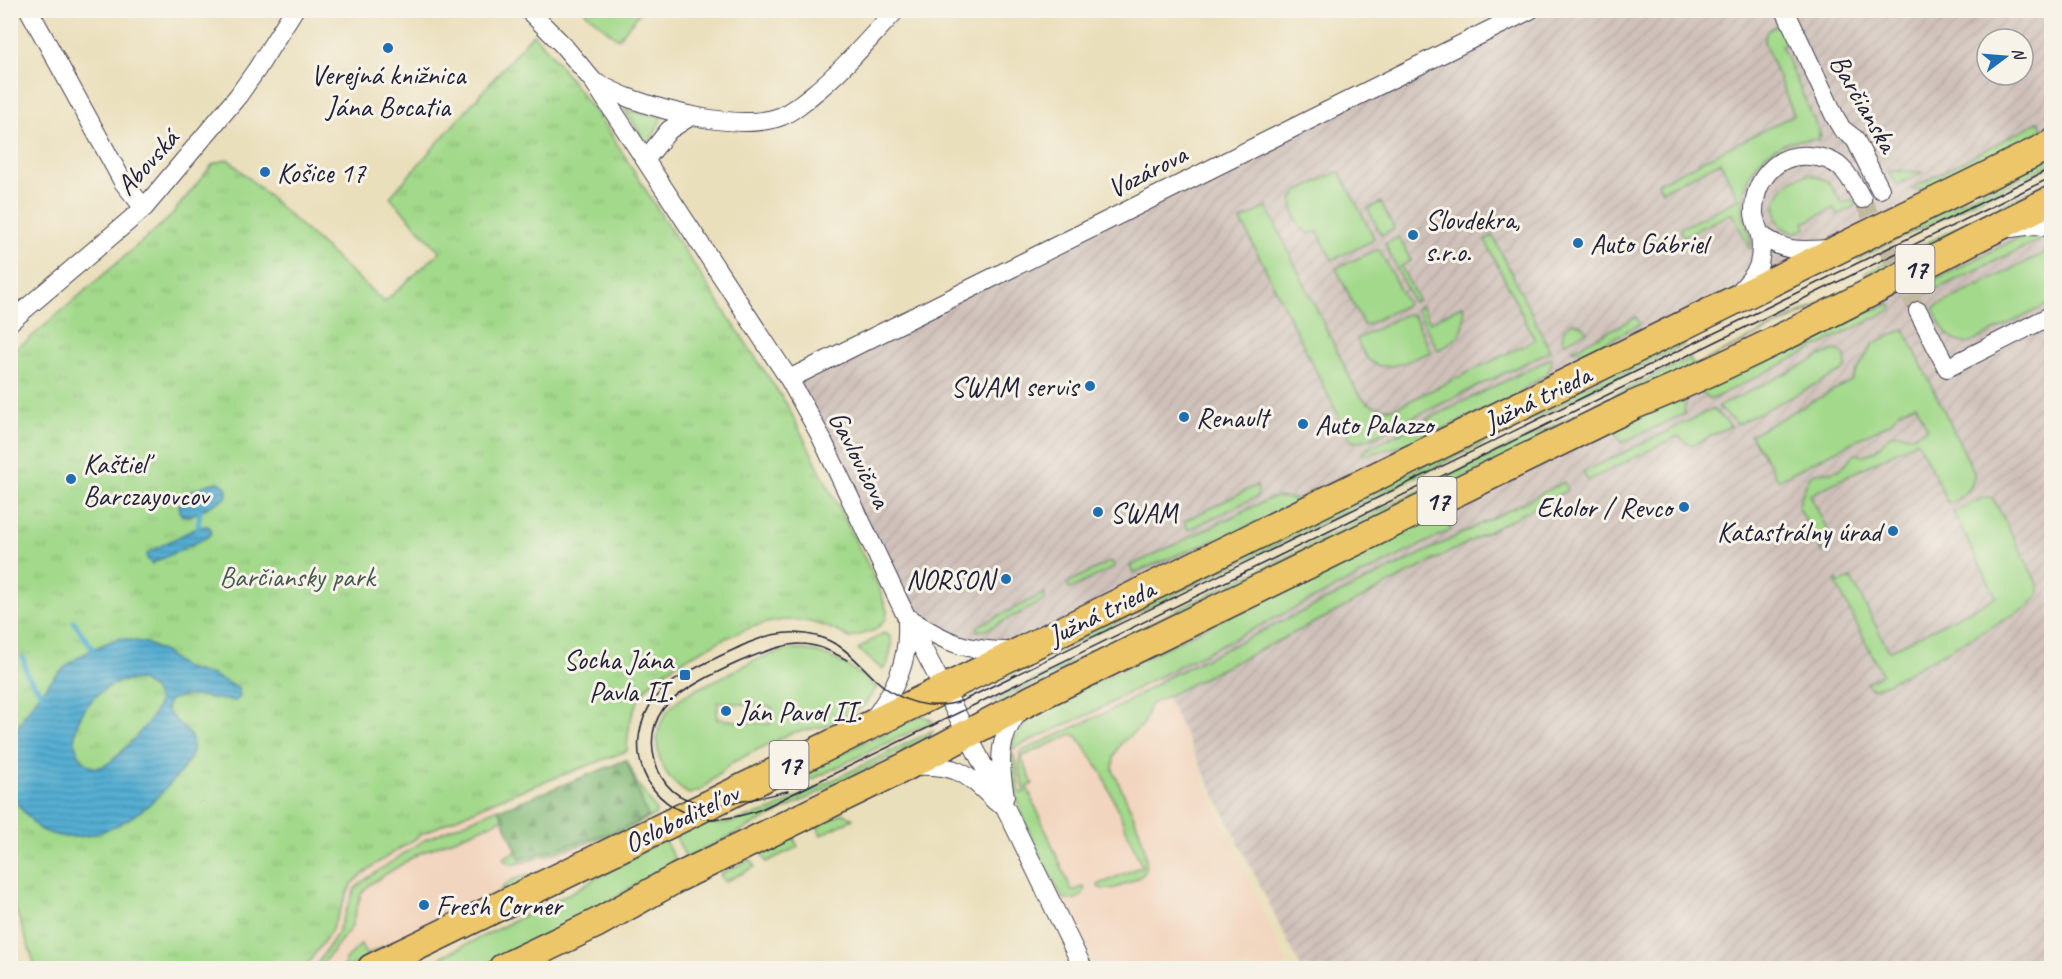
<svg xmlns="http://www.w3.org/2000/svg" width="2062" height="979" viewBox="0 0 2062 979" font-family="Caveat,sans-serif">
  <style>
    .built { fill: #f2d5be }
    .industrial { fill: url(#industrial-furrows); fill-rule: evenodd }
    .grass { fill: #a2d98a; stroke: #627e62; stroke-width: 1.5; fill-rule: evenodd }
    .forest { fill: url(#forest-firs); stroke: #526e58; stroke-width: 1.5 }
    .park { fill: url(#park-tufts); stroke: #627e62; stroke-width: 1.5 }
    .water { fill: url(#water-rules); stroke: #3b6886; stroke-width: 1.5; fill-rule: evenodd }
    .lines { fill: none; stroke-linecap: round; stroke-linejoin: round }
    .stream { stroke: #54aed2; stroke-width: 5 }
    .street-tunnel { stroke: #c2b9a1; stroke-width: 18; stroke-dasharray: 18 9; stroke-linecap: butt }
    .street-casing { stroke: #403e4e; stroke-width: 20 }
    .primary-casing { stroke: #403e4e; stroke-width: 31 }
    .street { stroke: #fff; stroke-width: 18 }
    .primary { stroke: #ecc669; stroke-width: 28 }
    .tram { stroke: #22223b; stroke-width: 1.5 }
    .poi-dot { fill: #1f6fb2; stroke: #f7f3e8; stroke-width: 2 }
    .labels { text-anchor: middle; dominant-baseline: central; stroke-width: 6; stroke-linejoin: round; paint-order: stroke }
    .shield { fill: #f7f3e8; stroke: #62616f; stroke-width: 1.5 }
    .shield-label { font-size: 27px; font-weight: bold; fill: #22223b }
    .poi-label { font-size: 28px; fill: #22223b; stroke: #f7f3e8; text-anchor: start }
    .street-label { font-size: 28px; fill: #22223b; stroke: #f7f3e8 }
    .park-label { font-size: 28px; fill: #485953; stroke: #f7f3e8 }
  </style>
  <defs>
    <pattern id="industrial-furrows" width="10" height="10" patternUnits="userSpaceOnUse" patternTransform="scale(1.5)"><rect width="10" height="10" fill="#cfc1ba"/><path d="M-1 1l2-2M0 10L10 0M9 11l2-2" fill="none" stroke="#b1a6a1"/></pattern>
    <pattern id="forest-firs" width="22" height="20" patternUnits="userSpaceOnUse" patternTransform="scale(1.5)"><rect width="22" height="20" fill="#81b976"/><path d="M5 1l3.5 6h-7zM16 11l3.5 6h-7z" fill="#699662"/></pattern>
    <pattern id="park-tufts" width="24" height="20" patternUnits="userSpaceOnUse" patternTransform="scale(1.5)"><rect width="24" height="20" fill="#a2d98a"/><path d="M3 7l-1-3M5 7V3M7 7l1-3M15 17l-1-3M17 17v-4M19 17l1-3" fill="none" stroke="#8bba78"/></pattern>
    <pattern id="water-rules" width="6" height="5" patternUnits="userSpaceOnUse" patternTransform="scale(1.5)"><rect width="6" height="5" fill="#54aed2"/><path d="M0 2.5h6" fill="none" stroke="#458dac"/></pattern>
  </defs>
  <rect width="100%" height="100%" fill="#f7f3e8"/>
  <filter id="ink" filterUnits="userSpaceOnUse"><feTurbulence type="fractalNoise" baseFrequency=".0167" numOctaves="2"/><feDisplacementMap in="SourceGraphic" scale="12" xChannelSelector="R" yChannelSelector="G"/><feConvolveMatrix kernelMatrix="1 2 1 2 8 2 1 2 1" color-interpolation-filters="sRGB"/></filter>
  <filter id="wash" filterUnits="userSpaceOnUse"><feTurbulence type="fractalNoise" baseFrequency=".008" numOctaves="4" result="noise"/><feDisplacementMap in="SourceGraphic" scale="24" xChannelSelector="R" yChannelSelector="G"/><feGaussianBlur stdDeviation="1.35" result="paint"/><feColorMatrix in="noise" values="0 0 0 0 0 0 0 0 0 0 0 0 0 0 0 0 0 1.4 0 .05"/><feComposite in="paint" operator="in"/></filter>
  <g filter="url(#wash)">
    <rect width="100%" height="100%" fill="#eadfbb"/>
    <path class="built" d="M 1141,646 L 1173,710 L 1287,964 L 1276,968 L 1097,968 L 1073,918 L 1009,815 L 1006,729 Z
      M 496,800 L 520,859 L 620,830 L 633,841 L 372,968 L 305,968 L 331,931 L 352,883 L 358,876 L 424,833 Z"/>
    <path class="industrial" d="M 1530,11 L 2051,11 L 2051,144 L 1022,651 L 983,651 L 907,618 L 789,379 ZM 1987,39 L 2023,39 L 2023,75 L 1987,75 Z
      M 2051,200 L 2051,968 L 1301,968 L 1141,646 Z"/>
    <path class="grass" d="M 586,11 L 586,10 L 641,11 L 618,39 L 585,12 Z
      M 1778,25 L 1783,25 L 1788,41 L 1781,45 L 1821,136 L 1818,135 L 1820,140 C 1775,134 1740,167 1743,213 C 1744,225 1753,238 1750,249 L 1732,213 L 1684,236 L 1681,233 L 1681,228 L 1739,199 L 1720,162 L 1662,191 L 1658,183 L 1794,115 L 1764,42 L 1767,31 Z
      M 625,110 L 662,117 L 648,146 Z
      M 2039,121 L 2043,129 L 1988,164 L 1918,190 L 1911,189 Z
      M 2051,157 L 2051,164 L 1858,259 L 1854,252 L 1680,337 L 1684,345 L 986,687 L 989,681 L 1006,670 L 1619,370 L 1679,336 L 1853,251 L 1915,224 Z
      M 1888,171 L 1924,172 L 1897,185 Z
      M 1340,172 L 1374,238 L 1370,242 L 1332,260 L 1318,232 L 1307,233 C 1297,226 1293,213 1292,200 L 1297,192 L 1335,173 Z
      M 1810,174 L 1828,181 L 1843,204 L 1853,199 L 1857,205 L 1838,215 L 1834,208 L 1804,223 L 1806,229 C 1770,246 1760,181 1810,174 Z
      M 2051,181 L 2051,187 L 1870,281 L 996,703 L 992,701 L 1690,358 L 1694,366 L 1869,279 L 1865,273 Z
      M 1381,202 L 1394,229 L 1381,235 L 1368,209 Z
      M 1267,207 L 1357,392 C 1367,406 1378,409 1395,408 L 1535,340 L 1485,240 L 1493,236 L 1550,351 L 1369,439 L 1353,442 L 1350,439 L 1241,220 Z
      M 2035,232 L 2046,235 L 2044,238 L 1928,293 L 1924,285 L 2020,237 Z
      M 1399,237 L 1411,261 L 1401,266 L 1418,300 L 1413,302 L 1385,244 Z
      M 1379,249 L 1406,302 L 1406,305 L 1364,326 L 1336,268 Z
      M 2051,250 L 2051,303 L 1970,343 C 1948,345 1941,325 1933,308 Z
      M 1890,304 L 1893,309 L 1710,400 L 1700,389 L 1822,329 Z
      M 1463,305 C 1467,331 1461,339 1438,350 L 1416,308 L 1421,306 L 1430,322 Z
      M 1406,314 L 1414,316 L 1431,352 C 1399,364 1372,383 1357,339 Z
      M 1636,317 L 1640,324 C 1624,332 1589,355 1572,350 Z
      M 1573,322 L 1582,325 L 1587,331 L 1564,343 L 1562,338 L 1564,329 Z
      M 1904,329 L 1974,472 C 1975,489 1962,497 1949,504 L 1917,441 L 1810,495 L 1832,539 L 1820,546 L 1823,554 L 1798,506 L 1808,479 L 1812,474 C 1821,471 1834,474 1841,468 C 1846,464 1849,458 1855,454 L 1865,455 L 1875,451 L 1890,435 L 1895,433 L 1912,436 L 1927,428 L 1916,404 L 1899,412 L 1890,423 L 1778,480 L 1767,460 L 1750,435 L 1851,381 L 1873,344 Z
      M 1837,350 L 1845,356 L 1846,366 L 1843,371 L 1737,424 L 1718,407 L 1831,351 Z
      M 1552,358 L 1552,363 L 1547,373 L 1513,397 L 1410,444 L 1363,455 L 1362,453 L 1367,449 Z
      M 1687,394 L 1684,414 L 1621,443 L 1614,427 Z
      M 1713,409 L 1731,426 L 1695,444 L 1691,445 L 1678,436 L 1588,481 L 1583,472 Z
      M 1365,466 L 1370,467 L 1245,528 L 1133,573 L 1130,566 L 1271,498 C 1280,495 1289,501 1299,498 Z
      M 1564,482 L 1568,490 L 1324,618 L 1153,703 L 1149,707 L 1143,725 L 1122,742 L 1118,748 L 1114,757 L 1113,770 C 1121,791 1158,856 1142,875 C 1139,878 1134,880 1130,882 C 1120,886 1110,892 1099,888 L 1098,885 L 1142,866 L 1102,773 L 1078,737 L 1072,734 L 1021,757 L 1033,784 L 1027,787 L 1072,891 L 1084,887 L 1085,890 C 1081,900 1073,901 1063,899 C 1039,855 1014,807 1007,758 L 1014,755 L 1020,793 L 1025,792 L 1019,768 L 1020,752 L 1120,706 L 1166,678 L 1421,554 Z
      M 1257,485 L 1258,494 L 1256,497 L 1188,530 L 1184,521 Z
      M 1985,497 L 1992,498 L 1996,504 L 2039,587 L 2039,594 L 2028,607 L 1890,682 L 1872,689 L 1866,683 L 1882,674 L 1835,582 L 1837,580 L 1839,584 L 1851,578 L 1889,651 L 1996,597 L 1953,512 Z
      M 1441,510 L 1451,530 L 1165,673 L 1094,712 L 1010,750 L 1017,733 L 1032,714 Z
      M 1111,561 L 1115,567 L 1070,589 L 1067,583 Z
      M 1045,593 L 1045,600 L 986,630 L 977,631 L 978,626 Z
      M 883,633 L 890,636 L 892,645 L 887,666 L 882,669 L 858,649 Z
      M 795,649 C 826,650 854,668 877,687 L 865,704 L 850,716 L 831,725 L 791,733 L 733,762 L 701,790 L 689,794 C 654,774 645,729 677,701 C 688,692 701,687 714,681 C 740,668 766,652 795,649 ZM 718,702 L 772,707 L 770,724 L 717,719 Z
      M 922,715 L 933,721 L 815,778 L 764,790 Z
      M 934,730 L 927,738 L 921,742 L 686,858 L 674,833 L 699,821 L 716,824 L 728,823 L 772,810 Z
      M 626,760 L 631,768 L 637,783 L 656,810 L 656,814 L 623,832 L 517,864 C 510,864 506,864 503,858 L 517,851 L 520,859 L 648,817 Z
      M 499,808 L 503,819 L 418,854 L 370,884 L 361,894 L 351,928 L 319,968 L 314,968 L 336,936 L 355,889 L 363,881 L 426,839 Z
      M 843,813 L 853,819 L 821,835 L 817,826 Z
      M 793,836 L 798,847 L 766,862 L 761,852 Z
      M 664,839 L 676,862 L 656,872 L 586,916 L 477,968 L 425,968 L 445,955 L 572,892 Z
      M 751,859 L 755,867 L 724,882 L 720,874 Z
      M 539,874 L 350,967 L 344,967 L 345,961 L 361,944 L 366,955 L 499,892 C 509,877 522,877 539,874 Z"/>
    <path class="forest" d="M 626,760 L 648,817 L 620,830 L 520,859 L 499,810 Z"/>
    <path class="park" d="M 533,34 L 551,54 L 607,128 L 670,229 L 787,405 L 878,585 L 887,611 L 886,619 L 875,630 L 850,638 C 795,606 760,621 708,647 C 657,673 628,689 627,751 L 496,800 L 424,833 L 377,863 L 352,883 L 331,931 L 305,968 L 36,968 L 10,893 L 10,351 L 27,341 L 169,218 L 213,164 L 228,159 L 384,302 L 440,252 L 390,197 Z"/>
    <path class="water" d="M 218,482 C 225,484 228,488 227,496 L 224,499 L 194,514 L 189,516 L 181,515 L 179,506 C 185,491 203,485 218,482 Z
      M 208,526 L 211,529 L 211,533 L 208,537 L 155,562 L 151,564 L 147,558 L 147,554 L 151,551 L 198,527 Z
      M 120,638 L 146,643 L 164,652 L 185,668 L 212,675 L 238,688 L 240,696 L 236,701 C 214,700 189,691 168,701 L 167,711 C 173,719 183,726 189,734 C 201,752 181,772 169,785 C 140,818 85,853 40,829 C 36,827 33,822 30,819 C 26,813 19,808 16,801 C 10,786 8,764 11,747 C 14,729 26,713 36,699 C 61,665 81,652 120,638 ZM 140,680 L 153,689 L 159,701 C 154,719 141,731 128,745 C 120,753 113,762 103,766 C 98,769 90,767 86,763 C 58,738 88,693 117,683 C 124,680 133,681 140,680 Z"/>
    <g class="lines">
      <path class="stream" d="M 198,527 L 200,511
        M 74,622 L 92,648
        M 23,657 L 27,675 L 41,693"/>
    </g>
  </g>
  <g filter="url(#ink)">
    <g class="lines">
      <path class="street-tunnel" d="M 1862,199 L 1918,311"/>
      <g class="street-casing">
        <path id="street" d="M 29,10 L 123,182 L 144,208
          M 528,10 L 562,44 L 594,82 L 789,379 L 820,435 L 907,618 L 1009,815 L 1083,968
          M 1785,10 L 1835,117 L 1842,129 L 1855,139 L 1880,189
          M 596,83 C 607,88 618,94 629,98 C 667,112 743,132 782,116 C 793,111 803,102 812,95 C 843,70 869,39 896,10
          M 646,159 L 669,130 L 691,116
          M 2011,228 L 2035,225 L 2052,228
          M 1760,234 C 1783,252 1799,251 1826,249
          M 1738,294 C 1745,284 1756,276 1759,264 C 1761,255 1762,241 1759,232 C 1757,226 1755,221 1754,214 C 1753,182 1775,153 1809,156 C 1841,158 1848,174 1862,199
          M 1918,311 L 1947,368 L 2052,315
          M 10,322 L 144,208 L 238,96 L 257,69 L 294,10
          M 789,379 L 1530,10
          M 908,618 C 948,644 966,651 1014,651
          M 872,721 C 895,690 909,662 907,623
          M 913,766 C 956,764 966,772 996,802
          M 1005,796 C 999,764 997,735 1021,710"/>
      </g>
      <g class="primary-casing">
        <path id="primary" d="M 372,968 L 708,805 L 2052,144
          M 503,968 L 597,923 L 677,878 L 905,767 L 1033,699 L 1634,405 C 1778,346 1912,268 2052,200"/>
      </g>
      <use href="#street" class="street"/>
      <use href="#primary" class="primary"/>
      <path class="tram" d="M 2052,168 L 964,700 C 932,712 901,703 876,680 C 864,669 853,655 839,646 C 811,628 778,630 748,643 C 723,655 671,676 655,698 C 619,746 645,809 704,818 C 724,821 743,816 762,809 L 2052,177
        M 788,791 C 742,801 673,825 655,761 C 650,743 652,725 663,709 C 680,686 771,643 800,644 C 818,644 832,652 847,660"/>
    </g>
  </g>
  <g class="poi-dot">
    <circle cx="388" cy="48" r="6"/>
    <circle cx="265" cy="172" r="6"/>
    <circle cx="1413" cy="235" r="6"/>
    <circle cx="1578" cy="243" r="6"/>
    <circle cx="1090" cy="386" r="6"/>
    <circle cx="1184" cy="417" r="6"/>
    <circle cx="1303" cy="424" r="6"/>
    <circle cx="71" cy="479" r="6"/>
    <circle cx="1684" cy="507" r="6"/>
    <circle cx="1098" cy="512" r="6"/>
    <circle cx="1893" cy="531" r="6"/>
    <circle cx="1006" cy="579" r="6"/>
    <rect x="679" y="669" width="12" height="12" rx="3"/>
    <circle cx="726" cy="711" r="6"/>
    <circle cx="424" cy="905" r="6"/>
  </g>
  <g class="labels">
    <g class="shield">
      <rect x="1895.5" y="245" width="39" height="48" rx="4.5"/>
      <rect x="1417.5" y="477" width="39" height="48" rx="4.5"/>
      <rect x="769.5" y="741" width="39" height="48" rx="4.5"/>
    </g>
    <g class="shield-label">
      <text x="1915" y="269">17</text>
      <text x="1437" y="501">17</text>
      <text x="789" y="765">17</text>
    </g>
    <g class="poi-label">
      <text x="388" y="74" text-anchor="middle">Verejná knižnica<tspan x="388" dy="32">Jána Bocatia</tspan></text>
      <text x="277" y="172">Košice 17</text>
      <text x="1425" y="219">Slovdekra,<tspan x="1425" dy="32">s.r.o.</tspan></text>
      <text x="1590" y="243">Auto Gábriel</text>
      <text x="1078" y="386" text-anchor="end">SWAM servis</text>
      <text x="1196" y="417">Renault</text>
      <text x="1315" y="424">Auto Palazzo</text>
      <text x="83" y="463">Kaštieľ<tspan x="83" dy="32">Barczayovcov</tspan></text>
      <text x="1672" y="507" text-anchor="end">Ekolor / Revco</text>
      <text x="1110" y="512">SWAM</text>
      <text x="1881" y="531" text-anchor="end">Katastrálny úrad</text>
      <text x="994" y="579" text-anchor="end">NORSON</text>
      <text x="673" y="659" text-anchor="end">Socha Jána<tspan x="673" dy="32">Pavla II.</tspan></text>
      <text x="738" y="711">Ján Pavol II.</text>
      <text x="436" y="905">Fresh Corner</text>
    </g>
    <g class="street-label">
      <text transform="translate(1864 103) rotate(60)">Barčianska</text>
      <text transform="translate(147 162) rotate(-48)">Abovská</text>
      <text transform="translate(1147 171) rotate(-27)">Vozárova</text>
      <text transform="translate(1537 398) rotate(-26)">Južná trieda</text>
      <text transform="translate(860 459) rotate(63)">Gavlovičova</text>
      <text transform="translate(1101 612) rotate(-26)">Južná trieda</text>
      <text transform="translate(681 818) rotate(-26)">Osloboditeľov</text>
    </g>
    <g class="park-label">
      <text x="297" y="576">Barčiansky park</text>
    </g>
  </g>
  <rect width="2062" height="979" fill="none" stroke="#f7f3e8" stroke-width="36"/>
  <g transform="translate(2005 57) rotate(74)"><circle r="28" fill="#f7f3e8" stroke="#a29fa3" stroke-width="1.5"/>
  <path d="M0-4.5L10 22L0 15L-10 22Z" fill="#1f6fb2"/>
  <text y="-9" font-size="16" font-weight="bold" text-anchor="middle" fill="#22223b">N</text>
  </g>
</svg>
